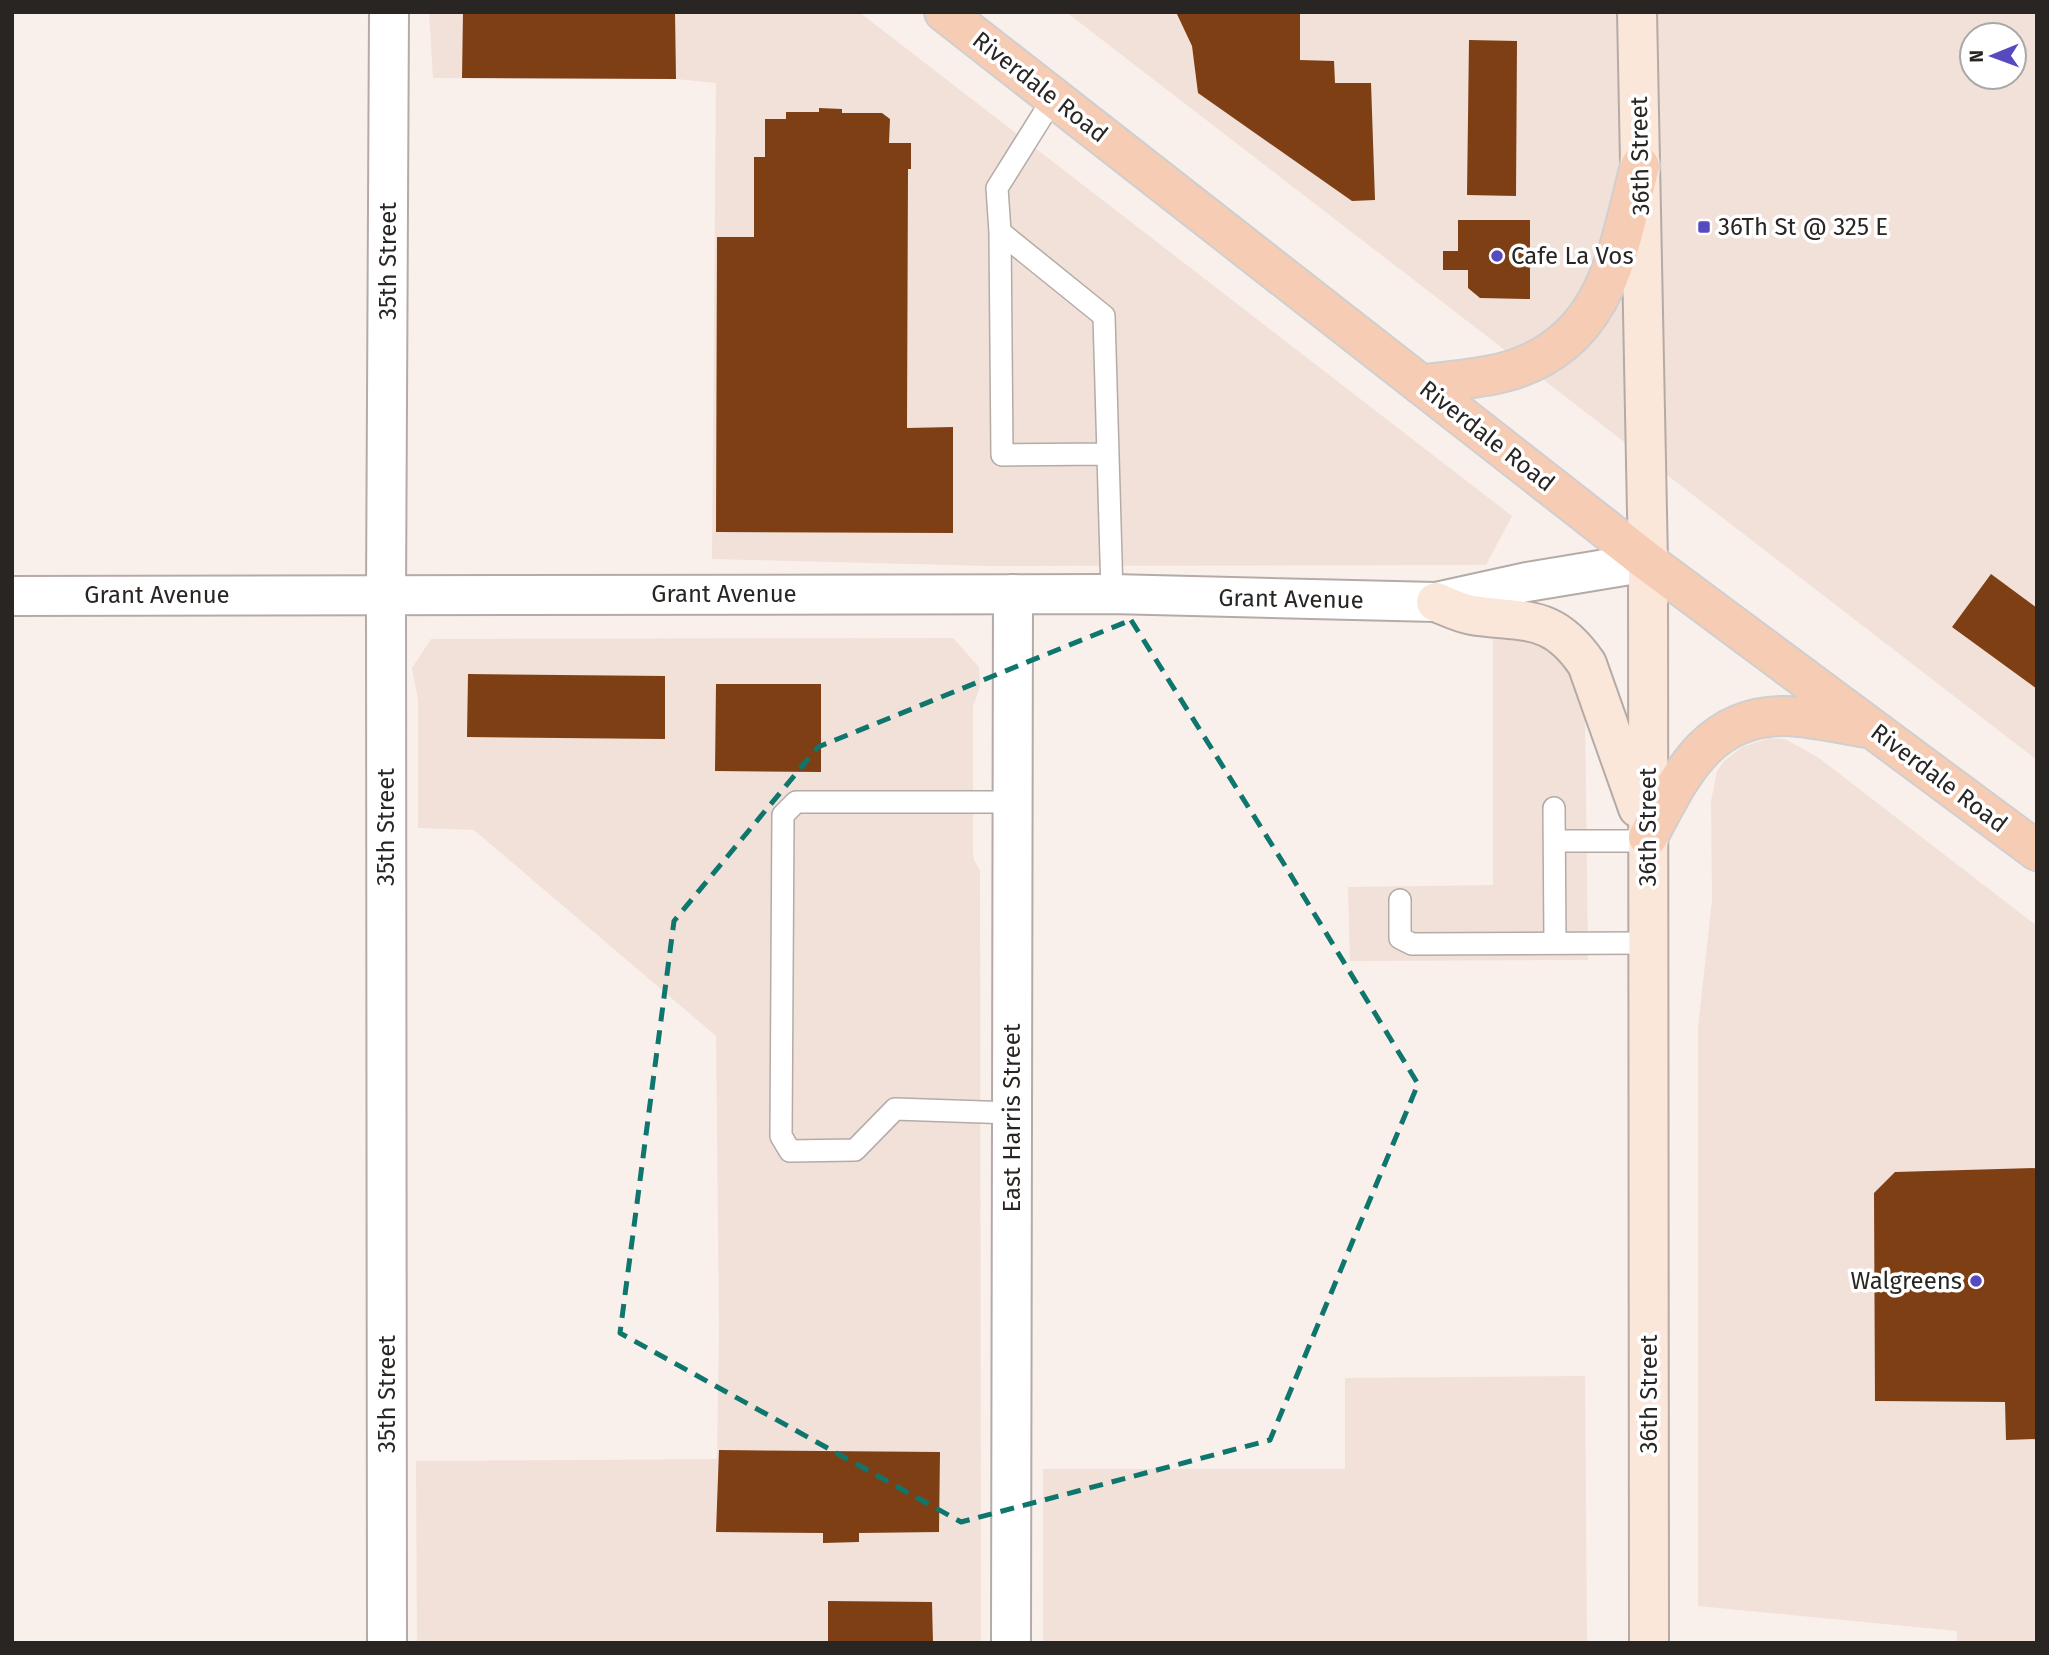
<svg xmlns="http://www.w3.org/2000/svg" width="2049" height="1655" viewBox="0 0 2049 1655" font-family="'Fira Sans',sans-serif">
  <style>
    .built { fill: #f2e1d8; fill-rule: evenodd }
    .building { fill: #7f3f15 }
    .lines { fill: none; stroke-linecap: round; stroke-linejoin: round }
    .service-casing { stroke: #b4aba7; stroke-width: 24 }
    .minor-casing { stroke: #b4aba7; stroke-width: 42 }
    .tertiary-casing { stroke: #b4aba7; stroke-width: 42 }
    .secondary-casing { stroke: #b4aba7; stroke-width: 42 }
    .primary-casing { stroke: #d0cfcf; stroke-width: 42 }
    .service { stroke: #fff; stroke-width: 21 }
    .minor { stroke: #fff; stroke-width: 38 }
    .tertiary { stroke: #fff; stroke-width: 38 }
    .secondary { stroke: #fbe6da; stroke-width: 38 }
    .primary { stroke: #f7ccb4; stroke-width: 38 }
    .marked { fill: none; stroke: #0f766e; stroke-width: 5; stroke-dasharray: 14 9; stroke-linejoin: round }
    .poi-dot { fill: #574ac1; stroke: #fff; stroke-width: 2.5 }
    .labels { text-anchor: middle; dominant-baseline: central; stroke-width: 7; stroke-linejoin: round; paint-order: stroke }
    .street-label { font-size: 24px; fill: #282523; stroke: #fff }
    .poi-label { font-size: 24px; fill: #282523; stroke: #fff; text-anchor: start }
  </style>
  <rect width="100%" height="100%" fill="#f9f0eb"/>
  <path class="built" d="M 429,12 L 859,12 L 1512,516 L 1486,565 L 990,566 L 712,559 L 716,83 L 676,79 L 433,78 Z
    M 1066,12 L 2037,12 L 2037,760 ZM 1972,35 L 2014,35 L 2014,77 L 1972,77 Z
    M 953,638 L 979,667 L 980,687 L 973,706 L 973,852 L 974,860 L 980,871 L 981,1643 L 417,1643 L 416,1461 L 717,1459 L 719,1328 L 716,1036 L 474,830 L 418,828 L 418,700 L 412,668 L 431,639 Z
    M 1493,639 L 1543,642 L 1572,666 L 1585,709 L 1588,960 L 1350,961 L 1348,887 L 1493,885 Z
    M 1770,738 L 1785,739 L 1819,758 L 2037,926 L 2037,1643 L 1957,1643 L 1957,1631 L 1698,1606 L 1698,1028 L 1712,900 L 1711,801 L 1717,771 L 1724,761 L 1742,747 Z
    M 1585,1376 L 1587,1643 L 1043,1643 L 1043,1469 L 1345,1469 L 1345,1378 Z"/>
  <path class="building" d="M 463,12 L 675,12 L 676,79 L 462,78 Z
    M 1176,12 L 1300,12 L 1300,60 L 1334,61 L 1335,83 L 1371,83 L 1375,200 L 1352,201 L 1198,93 L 1192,46 Z
    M 1469,40 L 1517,41 L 1516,196 L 1467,195 Z
    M 819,108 L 842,109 L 842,113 L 882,113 L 890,119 L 889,143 L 911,143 L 911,169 L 908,169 L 907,428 L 953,427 L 953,533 L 716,532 L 717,237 L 754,237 L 754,157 L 765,157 L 765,119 L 786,119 L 786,112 L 819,112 Z
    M 1458,220 L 1530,220 L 1530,299 L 1480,298 L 1468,288 L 1468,270 L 1443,270 L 1443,251 L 1458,251 Z
    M 1991,574 L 2037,608 L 2037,689 L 1952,627 Z
    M 468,674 L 665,676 L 665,739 L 467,737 Z
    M 716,684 L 821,684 L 821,772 L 715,771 Z
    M 2037,1168 L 2037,1439 L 2006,1440 L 2005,1402 L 1875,1401 L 1874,1193 L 1895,1172 Z
    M 719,1450 L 940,1452 L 939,1532 L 859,1533 L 859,1542 L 823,1543 L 823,1533 L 716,1532 Z
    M 828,1601 L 932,1602 L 933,1643 L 828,1643 Z"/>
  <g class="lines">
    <g class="service-casing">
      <path id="service" d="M 1000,232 L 997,188 L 1054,97
        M 1108,454 L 1002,455 L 1000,232 L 1104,316 C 1107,409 1109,501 1112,594
        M 1554,808 L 1555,943
        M 1555,841 L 1648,841
        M 1400,900 L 1400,938 L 1412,944 L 1648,943
        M 1012,1113 L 895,1109 L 855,1150 L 790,1151 L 781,1136 L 783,815 L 796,802 L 1012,802"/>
    </g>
    <g class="minor-casing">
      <path id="minor" d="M 387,1643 L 386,595 L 389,12
        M 1011,1643 L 1013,594"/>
    </g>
    <g class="tertiary-casing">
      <path id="tertiary" d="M 12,596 L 1112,594 L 1436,602 L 1527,582 L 1648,562"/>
    </g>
    <g class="secondary-casing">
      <path id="secondary" d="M 1637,12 L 1648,562 L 1649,1643
        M 1436,602 C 1448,607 1460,613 1472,615 C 1525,623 1552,613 1587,664 L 1638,808"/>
    </g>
    <g class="primary-casing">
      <path id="primary" d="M 944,12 L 1648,562 L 2037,851
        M 1421,385 C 1451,380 1483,379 1512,370 C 1608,339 1618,250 1640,166
        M 1648,837 C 1680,777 1706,715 1786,716 C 1813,717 1841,724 1867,728"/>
    </g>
    <use href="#service" class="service"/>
    <use href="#minor" class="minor"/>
    <use href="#tertiary" class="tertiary"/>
    <use href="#secondary" class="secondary"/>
    <use href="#primary" class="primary"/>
  </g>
  <path class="marked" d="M 1131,620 L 1284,864 L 1418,1084 L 1270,1440 L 961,1522 L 620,1333 L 674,921 L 818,747 Z"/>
  <g class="poi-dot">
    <rect x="1697" y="220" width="14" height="14" rx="3.5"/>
    <circle cx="1497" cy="256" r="7"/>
    <circle cx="1976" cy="1281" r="7"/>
  </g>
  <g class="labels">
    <g class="street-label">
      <text transform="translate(1040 87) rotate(38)">Riverdale Road</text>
      <text transform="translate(1640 156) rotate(-91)">36th Street</text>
      <text transform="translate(388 261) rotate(-90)">35th Street</text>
      <text transform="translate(1487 436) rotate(38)">Riverdale Road</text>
      <text x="724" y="594">Grant Avenue</text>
      <text x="157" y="595">Grant Avenue</text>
      <text transform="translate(1291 599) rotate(1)">Grant Avenue</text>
      <text transform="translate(1939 778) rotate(37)">Riverdale Road</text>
      <text transform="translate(386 827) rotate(-90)">35th Street</text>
      <text transform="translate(1648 827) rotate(-90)">36th Street</text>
      <text transform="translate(1012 1118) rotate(-90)">East Harris Street</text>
      <text transform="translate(387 1394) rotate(-90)">35th Street</text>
      <text transform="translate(1649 1394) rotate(-90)">36th Street</text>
    </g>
    <g class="poi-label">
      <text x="1718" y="227">36Th St @ 325 E</text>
      <text x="1511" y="256">Cafe La Vos</text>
      <text x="1962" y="1281" text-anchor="end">Walgreens</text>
    </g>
  </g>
  <rect width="2049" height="1655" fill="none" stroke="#282523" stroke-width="28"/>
  <g transform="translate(1993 56) rotate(269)"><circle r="33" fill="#ffffff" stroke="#a9a8a7" stroke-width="2"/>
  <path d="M0-5L12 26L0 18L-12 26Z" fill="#574ac1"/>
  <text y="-10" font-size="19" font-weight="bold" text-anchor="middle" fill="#282523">N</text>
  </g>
</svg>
